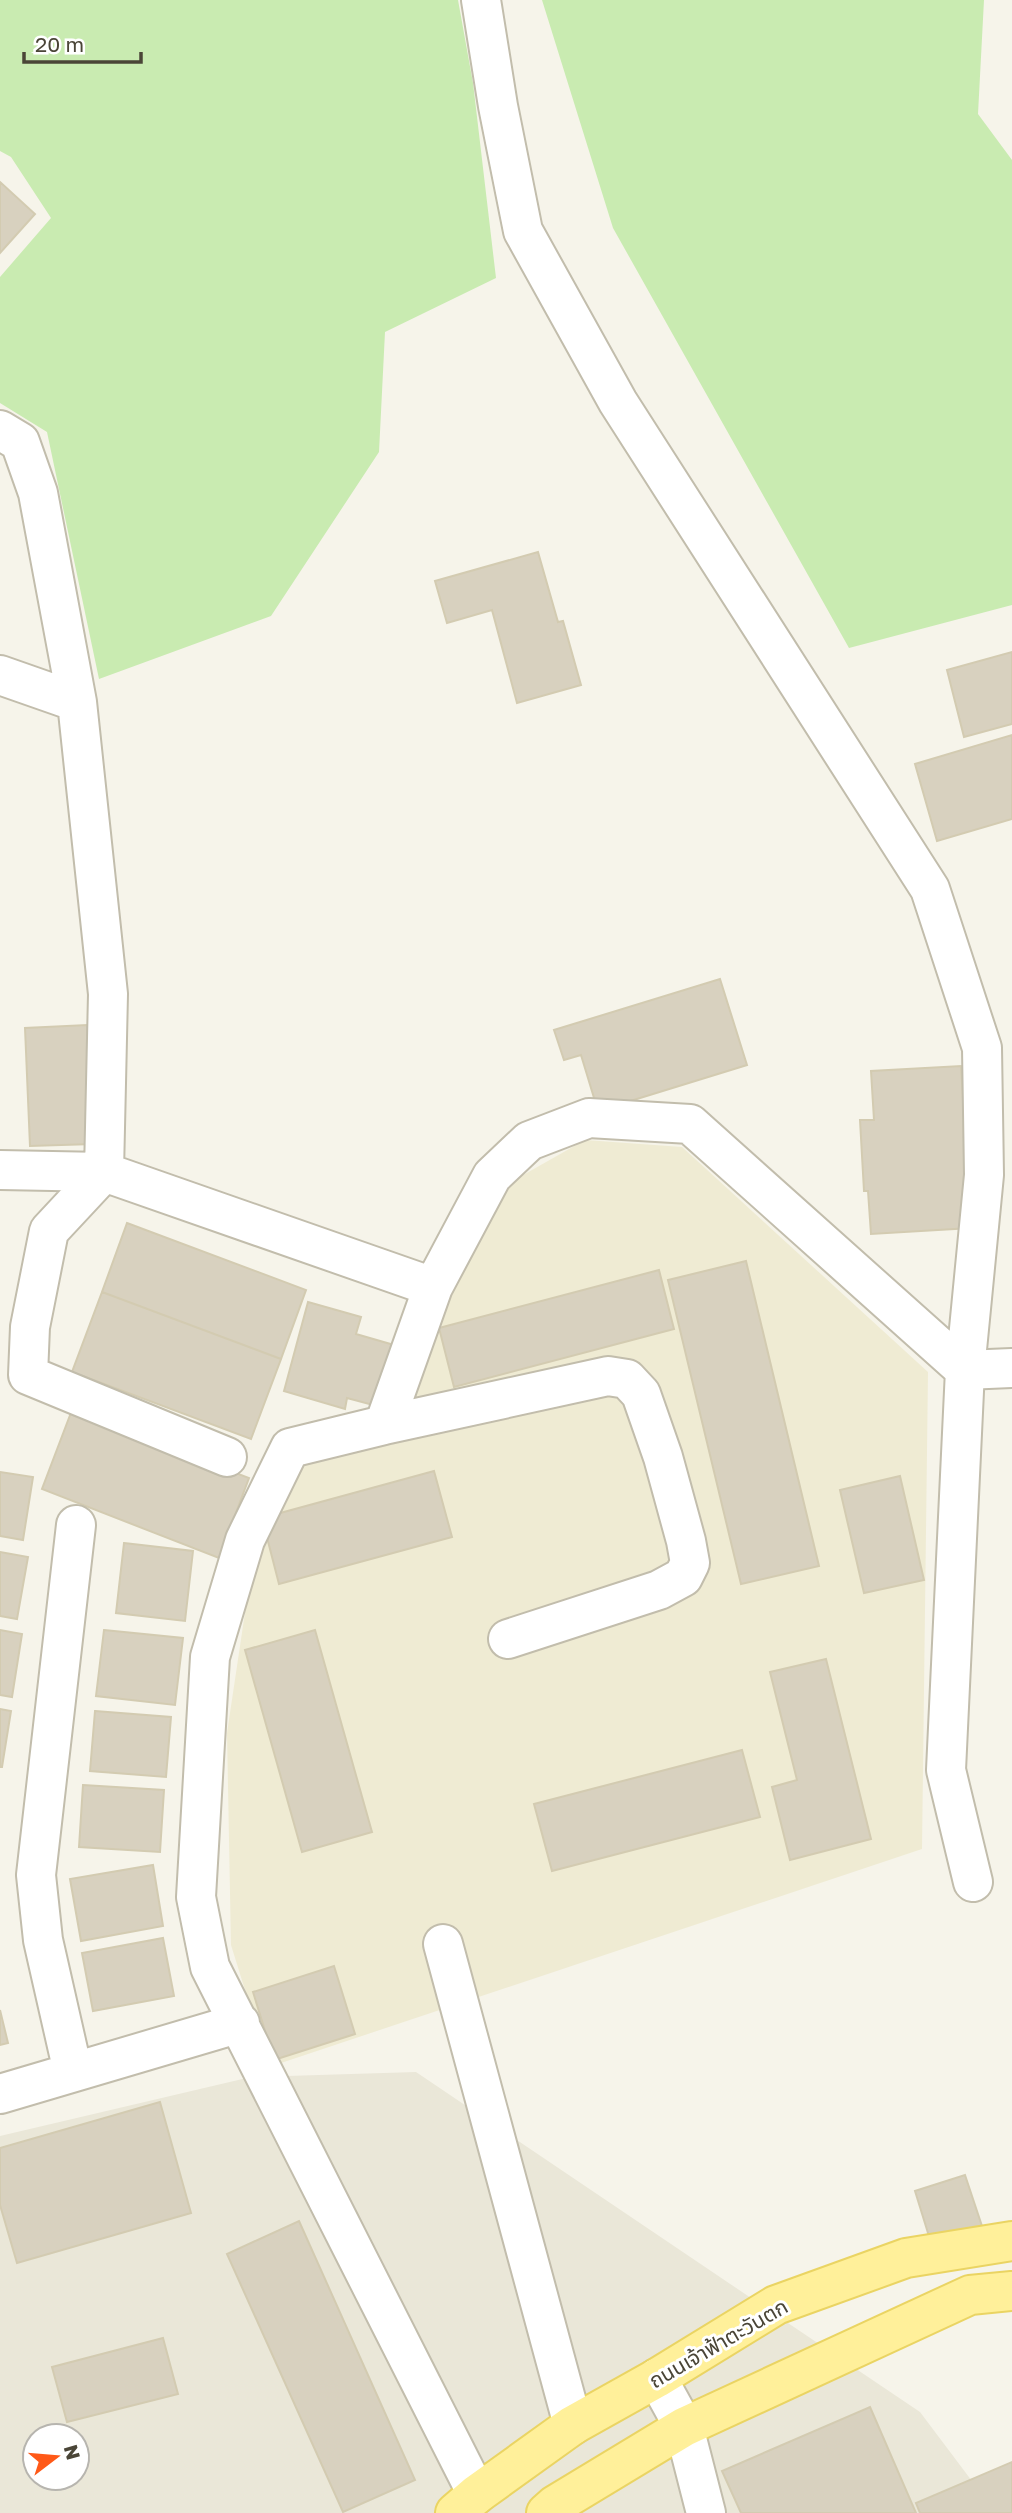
<svg xmlns="http://www.w3.org/2000/svg" width="1012" height="2513" viewBox="0 0 1012 2513" font-family="'Golos Text','Noto Sans Thai',sans-serif">
  <style>
    .residential { fill: #eae7d8; fill-rule: evenodd }
    .education { fill: #efebd3 }
    .green { fill: #c9ebb1 }
    .building { fill: #d8d1bf; stroke: #d3cbb1; stroke-width: 2 }
    .lines { fill: none; stroke-linecap: round; stroke-linejoin: round }
    .minor-casing { stroke: #c2bdac; stroke-width: 42 }
    .major-casing { stroke: #ead463; stroke-width: 42 }
    .minor { stroke: #fff; stroke-width: 38 }
    .major { stroke: #fff09a; stroke-width: 38 }
    .labels { text-anchor: middle; dominant-baseline: central; stroke-width: 6; stroke-linejoin: round; paint-order: stroke }
    .street-label { font-size: 21px; fill: #4a4537; stroke: #fff }
  </style>
  <rect width="100%" height="100%" fill="#f6f4ea"/>
  <path class="residential" d="M 416,2072 L 920,2412 L 996,2513 L 0,2513 L 0,2136 L 251,2077 ZM 35,2436 L 77,2436 L 77,2478 L 35,2478 Z"/>
  <path class="education" d="M 585,1140 L 682,1147 L 928,1372 L 922,1849 L 269,2067 L 231,1945 L 227,1733 L 253,1559 L 298,1466 L 394,1440 L 453,1284 L 509,1183 Z"/>
  <path class="green" d="M 0,0 L 458,0 L 473,83 L 496,278 L 385,332 L 379,452 L 271,616 L 99,679 L 47,432 L 0,403 L 0,277 L 51,218 L 11,157 L 0,151 Z
    M 542,0 L 984,0 L 978,114 L 1012,160 L 1012,605 L 849,648 L 613,228 Z"/>
  <path class="building" d="M 0,182 L 35,214 L 0,253 Z
    M 538,552 L 558,622 L 563,621 L 581,685 L 517,703 L 492,610 L 447,623 L 435,581 Z
    M 1012,652 L 1012,724 L 964,737 L 947,670 Z
    M 1012,735 L 1012,819 L 937,841 L 915,764 Z
    M 720,979 L 747,1065 L 598,1111 L 581,1055 L 564,1060 L 554,1030 Z
    M 87,1025 L 93,1144 L 30,1146 L 25,1028 Z
    M 961,1066 L 971,1228 L 871,1234 L 868,1191 L 864,1191 L 860,1120 L 874,1120 L 871,1071 Z
    M 127,1223 L 306,1290 L 281,1359 L 102,1292 Z
    M 746,1261 L 819,1566 L 741,1584 L 668,1280 Z
    M 659,1270 L 674,1329 L 454,1387 L 439,1328 Z
    M 102,1292 L 281,1359 L 251,1439 L 72,1372 Z
    M 308,1302 L 361,1317 L 356,1334 L 394,1345 L 377,1406 L 347,1398 L 345,1409 L 284,1391 Z
    M 72,1410 L 249,1478 L 219,1558 L 42,1489 Z
    M 434,1471 L 452,1537 L 279,1584 L 262,1518 Z
    M 0,1472 L 33,1477 L 23,1540 L 0,1536 Z
    M 900,1476 L 924,1580 L 864,1593 L 840,1490 Z
    M 124,1543 L 193,1551 L 185,1621 L 116,1613 Z
    M 0,1552 L 28,1557 L 17,1619 L 0,1616 Z
    M 0,1630 L 22,1634 L 12,1697 L 0,1695 Z
    M 104,1630 L 183,1638 L 175,1705 L 96,1696 Z
    M 315,1630 L 372,1832 L 302,1852 L 245,1650 Z
    M 826,1659 L 871,1839 L 790,1860 L 772,1787 L 797,1780 L 770,1672 Z
    M 0,1709 L 11,1711 L 2,1767 L 0,1767 Z
    M 95,1711 L 171,1717 L 166,1777 L 90,1771 Z
    M 742,1750 L 760,1817 L 552,1871 L 534,1804 Z
    M 83,1785 L 164,1790 L 160,1852 L 79,1847 Z
    M 153,1865 L 163,1926 L 81,1941 L 70,1879 Z
    M 163,1938 L 174,1996 L 93,2011 L 82,1953 Z
    M 334,1966 L 355,2034 L 274,2060 L 253,1992 Z
    M 0,2010 L 8,2043 L 0,2045 Z
    M 160,2102 L 191,2213 L 17,2263 L 0,2205 L 0,2148 Z
    M 965,2175 L 983,2229 L 932,2246 L 915,2191 Z
    M 299,2221 L 415,2480 L 343,2512 L 227,2254 Z
    M 163,2338 L 178,2394 L 67,2422 L 52,2367 Z
    M 870,2407 L 916,2513 L 741,2513 L 722,2471 Z
    M 1012,2462 L 1012,2513 L 920,2513 L 916,2503 Z"/>
  <g class="lines">
    <g class="minor-casing">
      <path id="minor" d="M 481,0 L 498,106 L 523,231 L 618,402 L 930,889 L 982,1048 L 984,1175 L 965,1370 L 946,1770 L 973,1882
        M 0,430 L 20,442 L 38,493 L 77,702 L 108,994 L 104,1172 L 49,1231 L 30,1327 L 28,1375 L 227,1457
        M 0,675 L 77,702
        M 0,1170 L 104,1172 L 433,1287
        M 384,1425 L 608,1376 L 627,1379 L 641,1394 L 663,1457 L 686,1541 L 690,1563 L 683,1577 L 659,1590 L 508,1639
        M 443,1944 L 573,2425
        M 73,2072 L 43,1940 L 36,1875 L 76,1525
        M 0,2094 L 240,2023
        M 657,2378 L 684,2427 L 706,2513
        M 477,2494 L 210,1967 L 196,1897 L 210,1657 L 245,1540 L 290,1448 L 384,1425 L 433,1287 L 492,1176 L 529,1141 L 589,1118 L 690,1124 L 965,1370 L 1012,1368"/>
    </g>
    <g class="major-casing">
      <path id="major" d="M 455,2513 L 477,2494 L 573,2425 L 657,2378 L 776,2305 L 906,2258 L 1012,2241
        M 546,2513 L 555,2505 L 684,2427 L 970,2295 L 1012,2291"/>
    </g>
    <use href="#minor" class="minor"/>
    <use href="#major" class="major"/>
  </g>
  <g class="labels">
    <g class="street-label">
      <text transform="translate(718 2343) rotate(-30)">ถนนเจ้าฟ้าตะวันตก</text>
    </g>
  </g>
  <g transform="translate(56 2457) rotate(74)"><circle r="33" fill="#ffffff" stroke="#b7b5af" stroke-width="2"/>
  <path d="M0-5L12 26L0 18L-12 26Z" fill="#ff5918"/>
  <text y="-10" font-size="19" font-weight="bold" text-anchor="middle" fill="#4a4537">N</text>
  </g>
  <path d="M24 52v10h117v-10" fill="none" stroke="#4a4537" stroke-width="3.5"/>
  <text x="35" y="52" font-size="21" fill="#4a4537" stroke="#ffffff" stroke-width="5" paint-order="stroke">20 m</text>
</svg>
